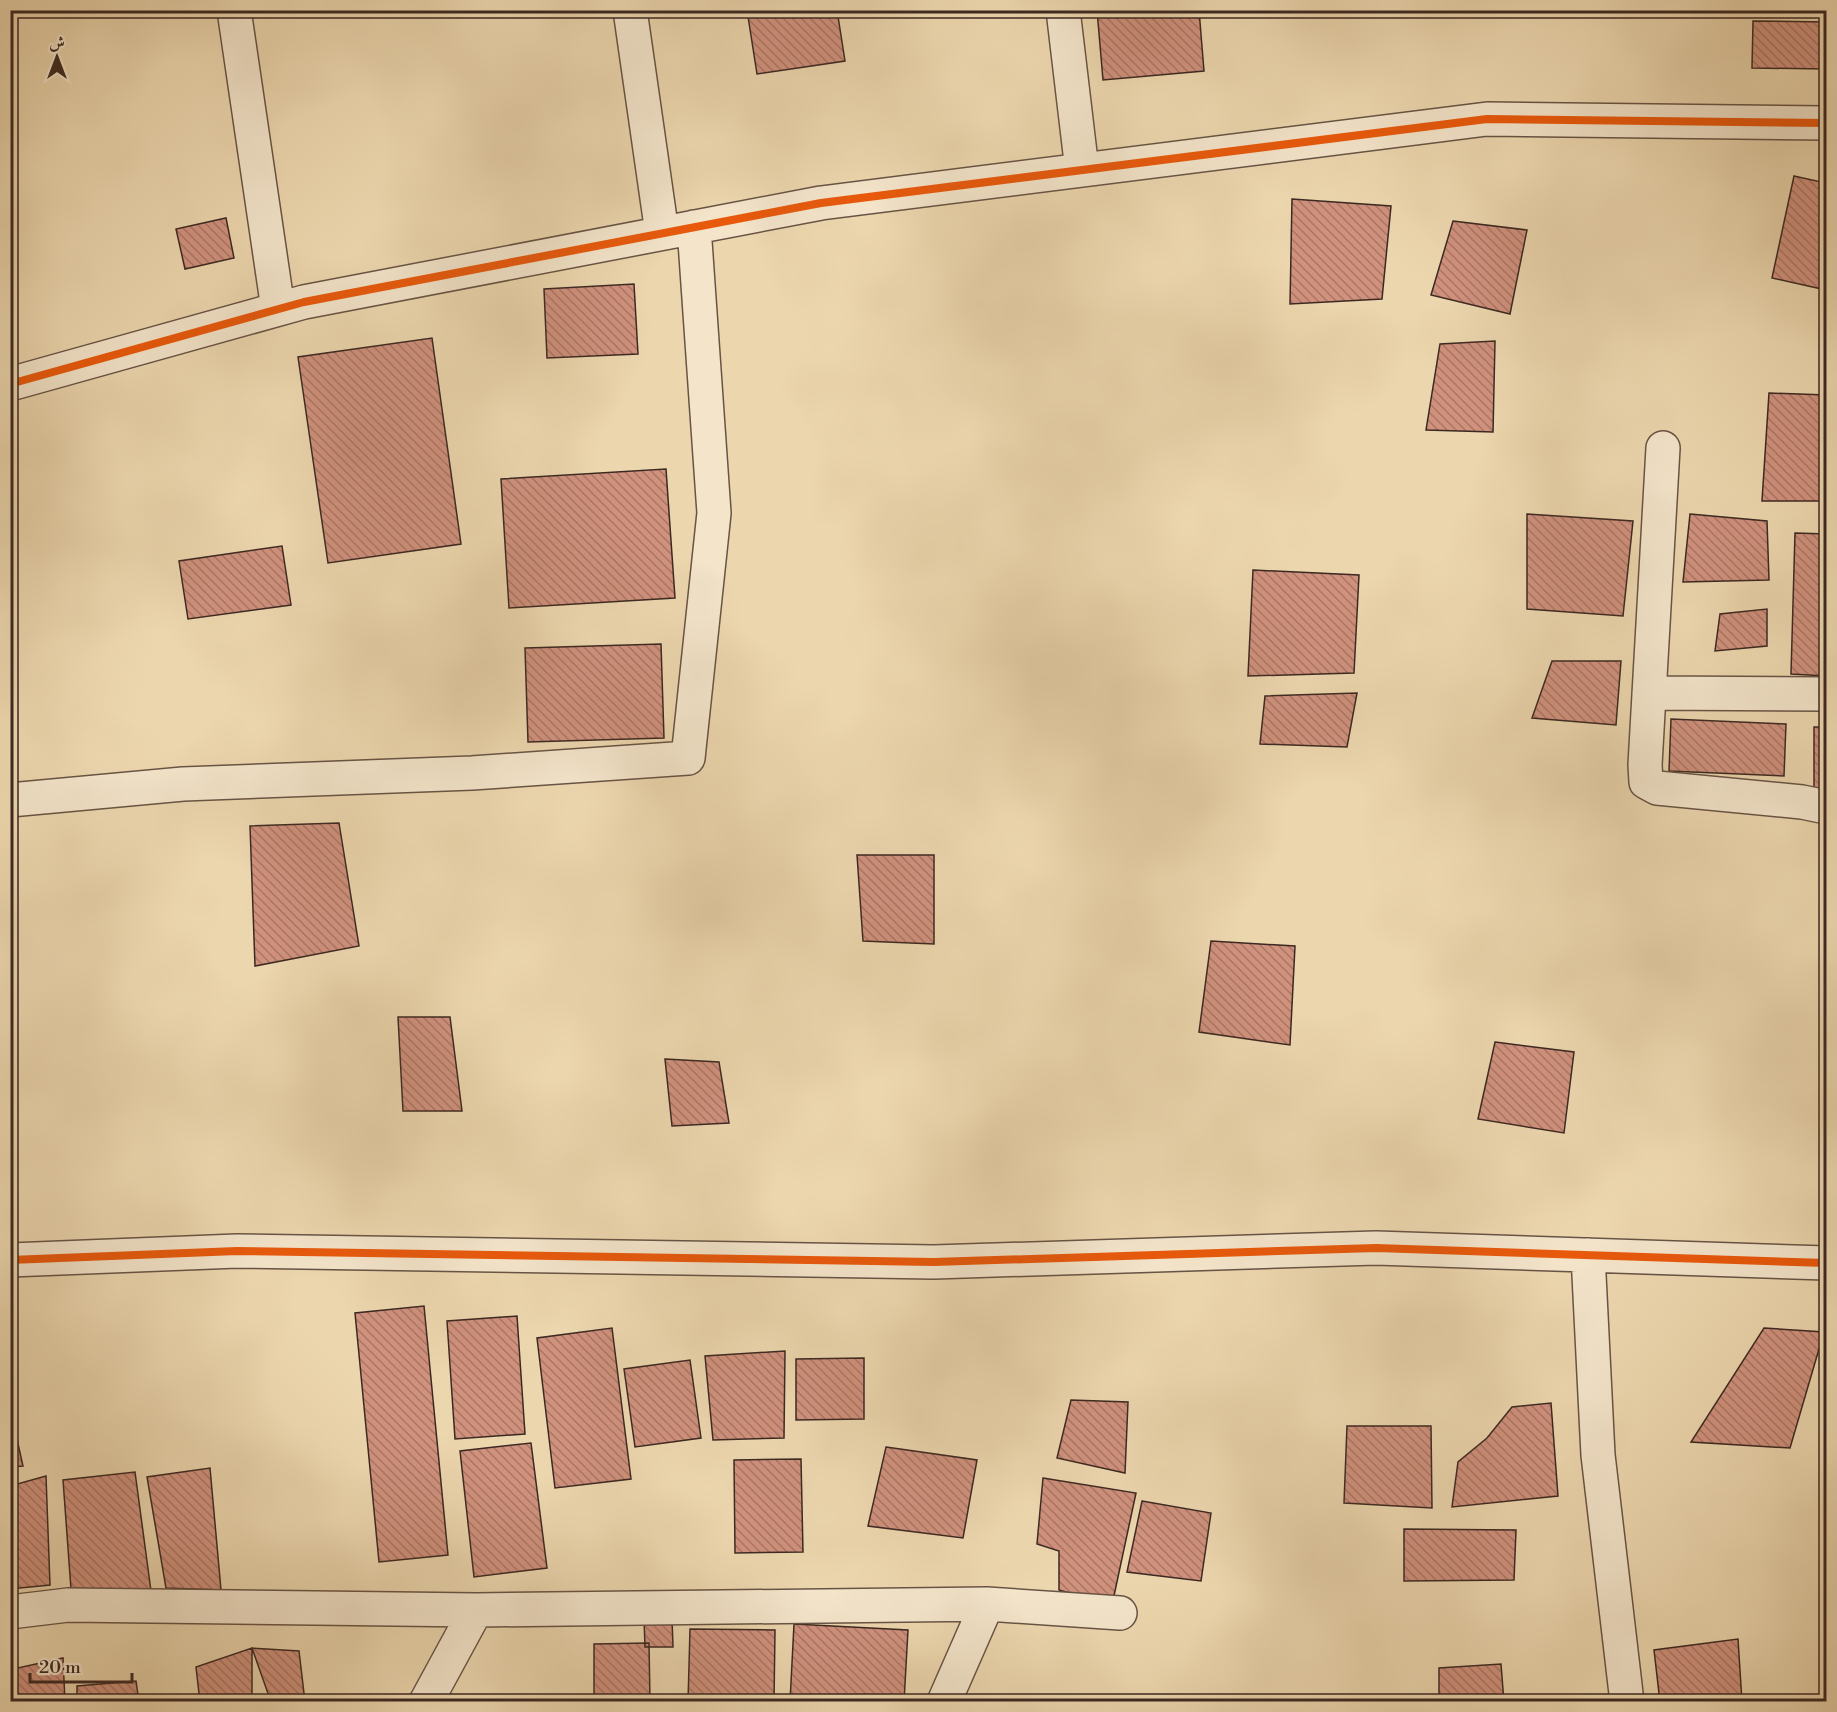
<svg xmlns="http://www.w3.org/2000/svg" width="1837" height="1712" viewBox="0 0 1837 1712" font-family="'Libre Bodoni',Amiri,serif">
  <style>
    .building { fill: url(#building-back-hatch); stroke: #3c2922; stroke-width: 1.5 }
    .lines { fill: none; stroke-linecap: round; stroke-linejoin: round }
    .minor-casing { stroke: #685445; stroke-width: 36 }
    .minor { stroke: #f3e4ca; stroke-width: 33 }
    .cycleway-casing { stroke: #f3e4ca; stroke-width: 11 }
    .cycleway { stroke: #e8590c; stroke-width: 8 }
  </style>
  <defs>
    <pattern id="building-back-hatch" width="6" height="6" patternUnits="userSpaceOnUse" patternTransform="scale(1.5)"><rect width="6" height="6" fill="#d0917d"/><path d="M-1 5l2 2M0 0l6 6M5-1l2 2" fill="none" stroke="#aa7666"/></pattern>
  </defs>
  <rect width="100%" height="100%" fill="#ecd6ae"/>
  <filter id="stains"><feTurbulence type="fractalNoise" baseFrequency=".00333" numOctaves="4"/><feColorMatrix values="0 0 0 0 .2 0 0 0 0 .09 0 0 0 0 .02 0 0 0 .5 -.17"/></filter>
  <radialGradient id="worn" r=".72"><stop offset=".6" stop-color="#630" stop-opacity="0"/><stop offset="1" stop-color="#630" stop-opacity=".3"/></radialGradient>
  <path class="building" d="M 747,10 L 837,10 L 845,61 L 757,74 Z
    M 1097,10 L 1199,10 L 1204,71 L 1103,80 Z
    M 1753,21 L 1826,22 L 1826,69 L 1752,68 Z
    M 1794,176 L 1826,183 L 1826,290 L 1772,278 Z
    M 1292,199 L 1391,206 L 1382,299 L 1290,304 Z
    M 226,218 L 234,258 L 185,269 L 176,229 Z
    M 1453,221 L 1527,230 L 1510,314 L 1431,295 Z
    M 634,284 L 638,354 L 547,358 L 544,289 Z
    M 432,338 L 461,544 L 328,563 L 298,357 Z
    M 1495,341 L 1493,432 L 1426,430 L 1440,344 Z
    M 1769,393 L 1826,395 L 1826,501 L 1762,501 Z
    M 666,469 L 675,598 L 509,608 L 501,479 Z
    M 1527,514 L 1633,521 L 1623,616 L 1527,609 Z
    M 1690,514 L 1767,521 L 1769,580 L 1683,582 Z
    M 1795,533 L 1826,534 L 1826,676 L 1791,674 Z
    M 282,546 L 291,605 L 188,619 L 179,561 Z
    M 1253,570 L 1359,575 L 1354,673 L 1248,676 Z
    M 1767,609 L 1767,646 L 1715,651 L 1720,614 Z
    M 661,644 L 664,738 L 528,742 L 525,648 Z
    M 1552,661 L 1621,661 L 1616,725 L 1532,718 Z
    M 1357,693 L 1347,747 L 1260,744 L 1265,696 Z
    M 1671,719 L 1786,724 L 1784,776 L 1669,771 Z
    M 1814,727 L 1826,727 L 1826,792 L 1814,792 Z
    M 339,823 L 359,946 L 255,966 L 250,826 Z
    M 857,855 L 934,855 L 934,944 L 863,941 Z
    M 1211,941 L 1295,946 L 1290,1045 L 1199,1032 Z
    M 398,1017 L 450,1017 L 462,1111 L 403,1111 Z
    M 1495,1042 L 1574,1052 L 1564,1133 L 1478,1119 Z
    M 665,1059 L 719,1062 L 729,1123 L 672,1126 Z
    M 424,1306 L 448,1555 L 379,1562 L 355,1313 Z
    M 517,1316 L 525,1434 L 455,1439 L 447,1321 Z
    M 612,1328 L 631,1479 L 555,1488 L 537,1338 Z
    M 1764,1328 L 1824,1332 L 1790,1448 L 1691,1442 Z
    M 785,1351 L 784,1438 L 713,1440 L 705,1356 Z
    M 864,1358 L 864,1419 L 796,1420 L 796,1359 Z
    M 690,1360 L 701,1438 L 635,1447 L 624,1369 Z
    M 1071,1400 L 1128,1402 L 1125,1473 L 1057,1458 Z
    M 1551,1403 L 1558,1496 L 1452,1507 L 1458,1462 L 1487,1438 L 1512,1407 Z
    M 10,1408 L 23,1466 L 10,1467 Z
    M 1347,1426 L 1431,1426 L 1432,1508 L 1344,1503 Z
    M 531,1443 L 547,1568 L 474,1577 L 460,1451 Z
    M 886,1447 L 977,1460 L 963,1538 L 868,1526 Z
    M 801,1459 L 803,1552 L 735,1553 L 734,1460 Z
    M 210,1468 L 221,1590 L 166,1588 L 147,1477 Z
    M 135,1472 L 151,1591 L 71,1589 L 63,1480 Z
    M 46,1476 L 50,1585 L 10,1589 L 10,1486 Z
    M 1043,1478 L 1136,1493 L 1112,1605 L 1059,1590 L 1059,1551 L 1037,1544 Z
    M 1142,1501 L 1211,1513 L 1201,1581 L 1127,1572 Z
    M 1404,1529 L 1516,1530 L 1514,1580 L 1404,1581 Z
    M 644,1618 L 672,1618 L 673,1647 L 645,1647 Z
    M 794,1624 L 908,1630 L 904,1702 L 790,1702 Z
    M 690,1629 L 775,1630 L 774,1702 L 688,1702 Z
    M 1738,1639 L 1742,1702 L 1660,1702 L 1654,1650 Z
    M 649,1643 L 650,1702 L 594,1702 L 594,1644 Z
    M 252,1648 L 252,1702 L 200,1702 L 196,1667 Z
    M 252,1648 L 299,1651 L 305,1702 L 271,1702 Z
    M 63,1658 L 65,1702 L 13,1702 L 13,1669 Z
    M 1501,1664 L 1504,1702 L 1439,1702 L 1439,1668 Z
    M 136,1681 L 139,1702 L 77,1702 L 77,1686 Z"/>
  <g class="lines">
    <g class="minor-casing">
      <path id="minor" d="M 234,10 L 278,309
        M 630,10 L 662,233
        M 1063,10 L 1082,170
        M 10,384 L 304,302 L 821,203 L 1487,119 L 1826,123
        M 1663,448 L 1645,765 L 1646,782 L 1657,788 L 1802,802 L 1826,807
        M 1649,693 L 1826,694
        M 10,800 L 183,784 L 472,773 L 688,758 L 714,513 L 694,227
        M 1588,1255 L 1598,1455 L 1627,1702
        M 10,1260 L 237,1251 L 934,1262 L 1376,1248 L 1826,1263
        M 10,1612 L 68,1605 L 476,1610 L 987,1604 L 1120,1613
        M 426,1702 L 476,1610
        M 944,1702 L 987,1604"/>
    </g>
    <use href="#minor" class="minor"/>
    <g class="cycleway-casing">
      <path id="cycleway" d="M 10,384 L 304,302 L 821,203 L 1487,119 L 1826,123
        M 10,1260 L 237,1251 L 934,1262 L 1376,1248 L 1826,1263"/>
    </g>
    <use href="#cycleway" class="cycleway"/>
  </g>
  <rect width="1837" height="1712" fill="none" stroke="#ecd6ae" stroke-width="36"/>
  <rect x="12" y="12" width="1813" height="1688" fill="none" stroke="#3c2922" stroke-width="3"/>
  <rect x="18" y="18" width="1801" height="1676" fill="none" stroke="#3c2922" stroke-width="1.5"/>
  <g transform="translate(57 57)" stroke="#f3e4ca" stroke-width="4.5" paint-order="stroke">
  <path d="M0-4.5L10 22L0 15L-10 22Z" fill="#3c2922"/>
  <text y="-9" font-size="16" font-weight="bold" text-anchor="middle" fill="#3c2922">ش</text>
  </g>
  <path d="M30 1673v9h102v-9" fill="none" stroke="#3c2922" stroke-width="3"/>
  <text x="39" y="1673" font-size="18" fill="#3c2922" stroke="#f3e4ca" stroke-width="4.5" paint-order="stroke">20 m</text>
  <rect width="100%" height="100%" filter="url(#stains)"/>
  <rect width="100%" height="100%" fill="url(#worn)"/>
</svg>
